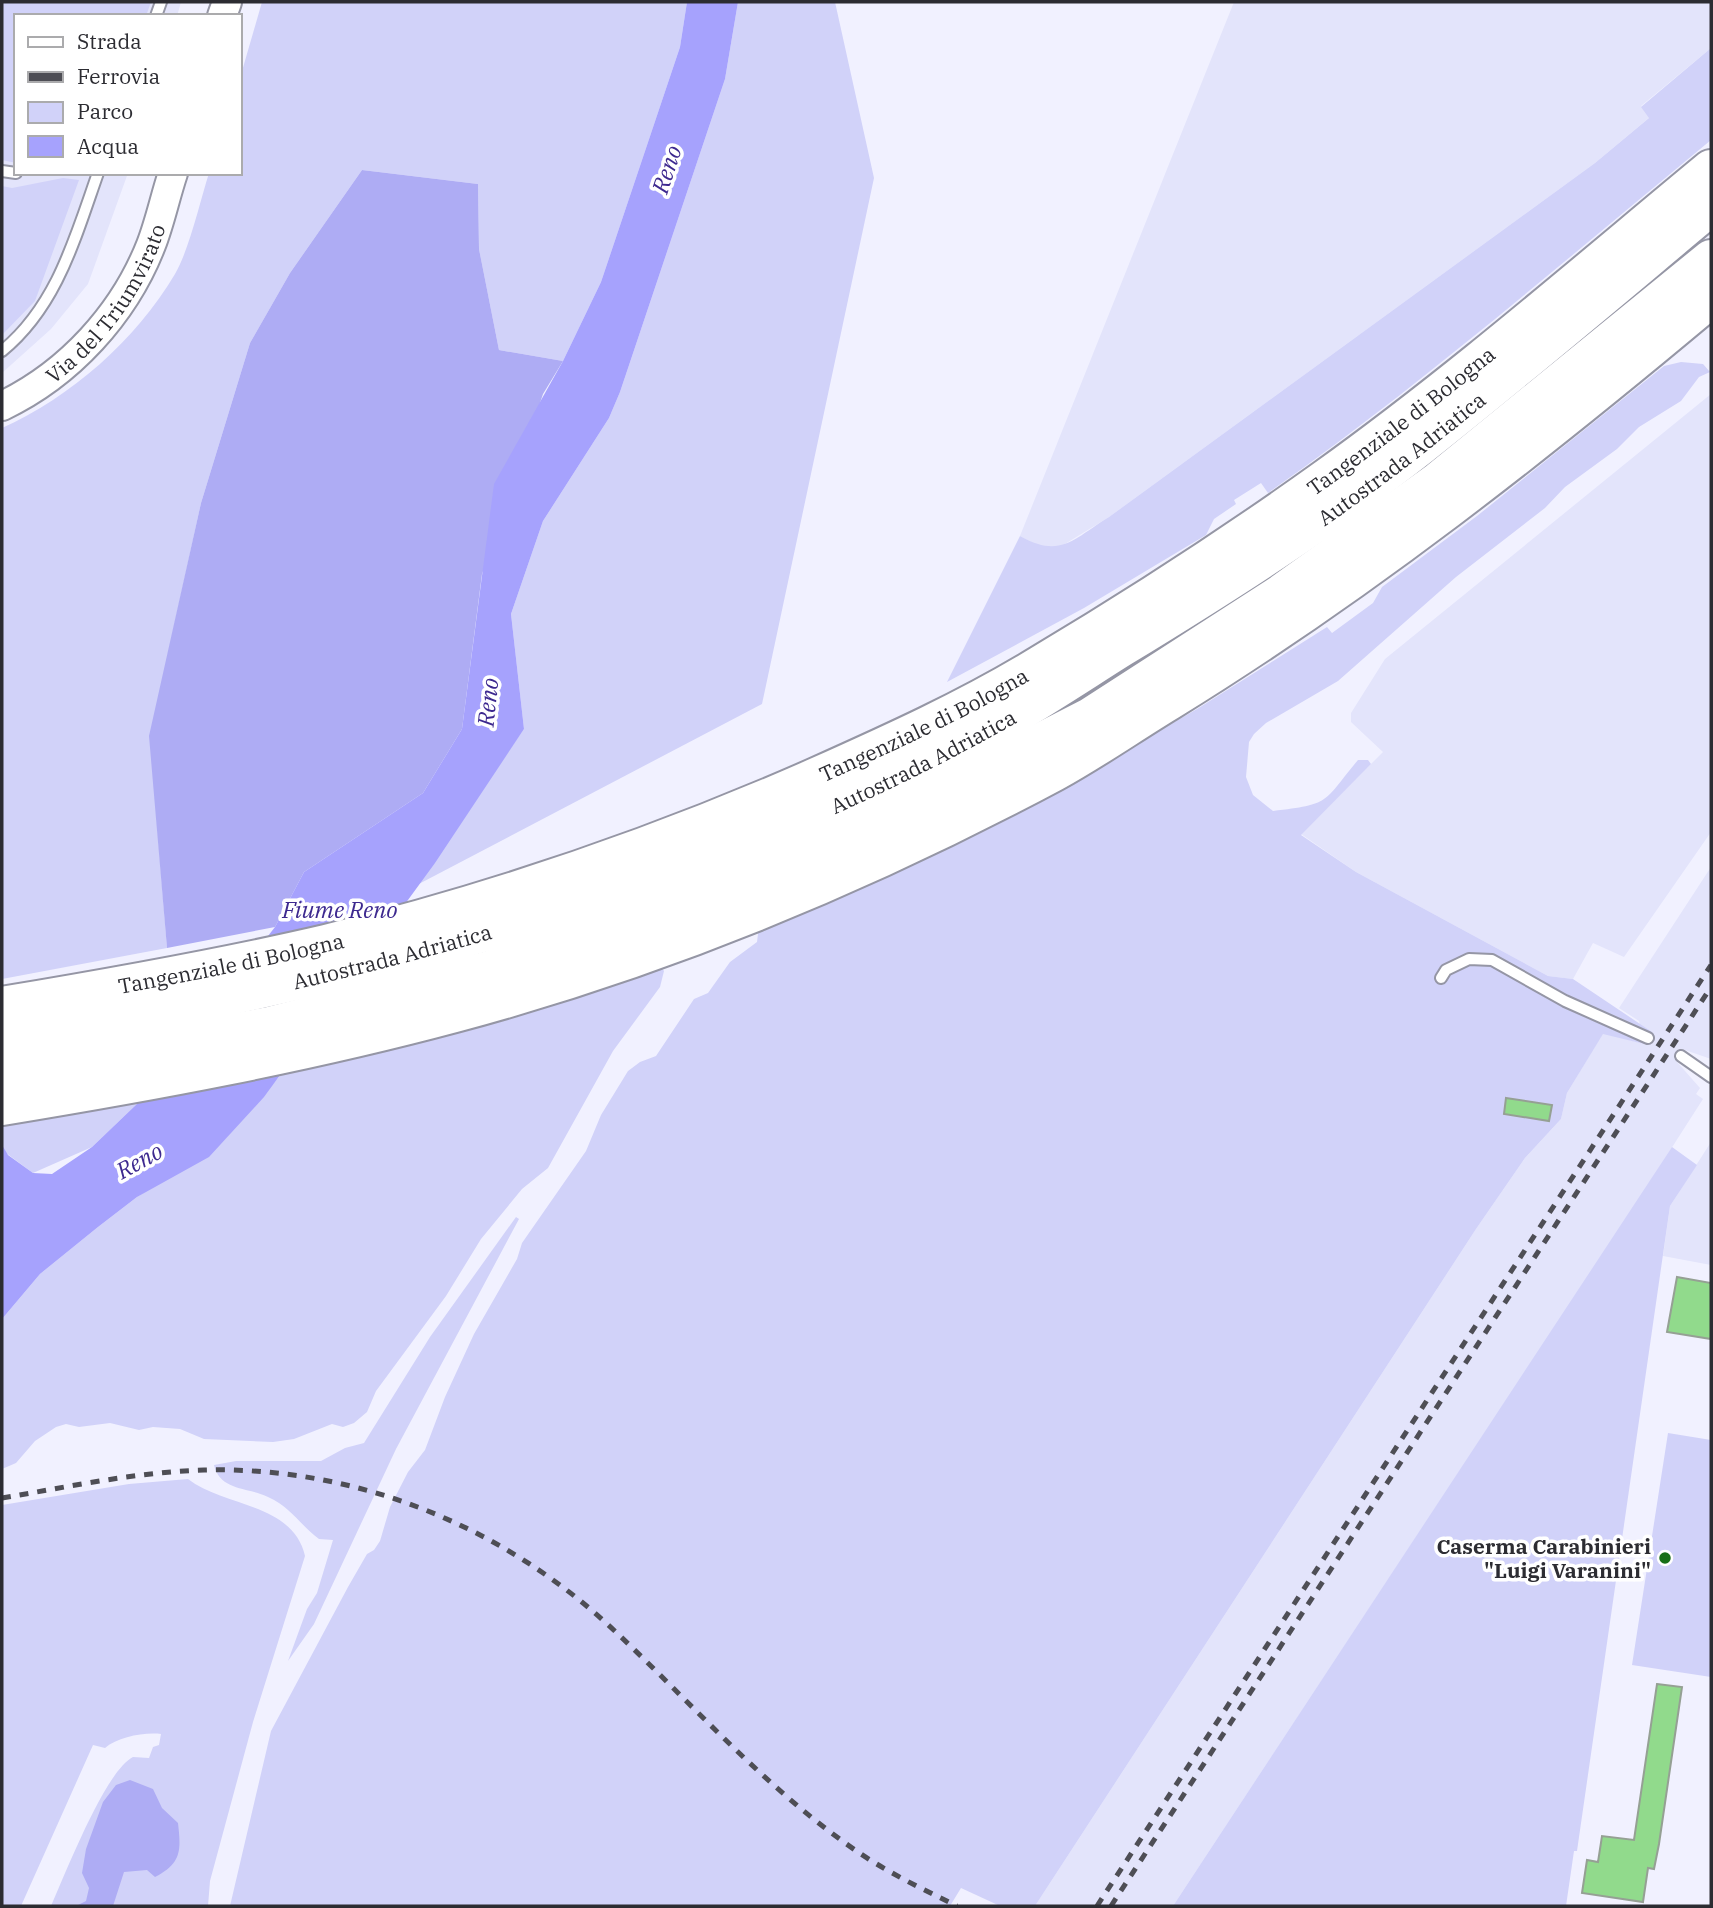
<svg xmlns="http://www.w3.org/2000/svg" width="1713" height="1908" viewBox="0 0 1713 1908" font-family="'IBM Plex Serif',serif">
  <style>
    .built { fill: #e3e4fb }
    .green { fill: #d1d2f9 }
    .forest { fill: #aeacf4 }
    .water { fill: #a6a2fd }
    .building { fill: #91da8c; stroke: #95a094; stroke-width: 2 }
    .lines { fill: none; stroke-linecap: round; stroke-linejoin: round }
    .service-casing { stroke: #9596a5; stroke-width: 14 }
    .tertiary-casing { stroke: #9596a5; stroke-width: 32 }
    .motorway-casing { stroke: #9596a5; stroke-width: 42 }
    .service { stroke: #fff; stroke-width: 10 }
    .tertiary { stroke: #fff; stroke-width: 28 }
    .motorway { stroke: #fff; stroke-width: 38 }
    .rail { stroke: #4e4e55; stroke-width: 5; stroke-dasharray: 9 9; stroke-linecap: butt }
    .poi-dot { fill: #176e18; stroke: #fff; stroke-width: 2.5 }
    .labels { text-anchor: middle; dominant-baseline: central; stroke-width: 7; stroke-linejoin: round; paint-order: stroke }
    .street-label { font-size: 21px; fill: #2c2c32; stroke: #fff }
    .poi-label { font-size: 21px; font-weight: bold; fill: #2c2c32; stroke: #fff; text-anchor: end }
    .water-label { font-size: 23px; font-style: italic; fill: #3d298f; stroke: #fff }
  </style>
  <rect width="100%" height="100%" fill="#f1f1ff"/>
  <path class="built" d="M 2,2 L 181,2 L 177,16 L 16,16 L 16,173 L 128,173 L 88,284 L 51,329 L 2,373 Z
    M 1234,2 L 1711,2 L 1711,48 L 1641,106 L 1650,117 L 1595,163 L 1109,517 L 1060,547 L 1039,547 L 1020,536 Z
    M 1711,394 L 1711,832 L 1624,957 L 1593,943 L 1573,979 L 1548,976 L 1356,872 L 1301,834 L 1383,752 L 1351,722 L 1351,713 L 1385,659 Z
    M 1711,867 L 1711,1059 L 1685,1050 L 1677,1062 L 1700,1088 L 1696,1094 L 1703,1099 L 1644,1191 L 1173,1906 L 1035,1906 L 1476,1229 L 1525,1158 L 1561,1119 L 1567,1093 L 1603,1033 L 1644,1044 L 1639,1021 L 1619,1008 Z
    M 1711,1142 L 1711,1265 L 1663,1256 L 1670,1206 Z"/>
  <path class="green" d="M 2,2 L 151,2 L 146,16 L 16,16 L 16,163 L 2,160 Z
    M 262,2 L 687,2 L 680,47 L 601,282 L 563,361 L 499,350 L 479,249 L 478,184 L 362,170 L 290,273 L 250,343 L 201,503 L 150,736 L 167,948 L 2,979 L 2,428 C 71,397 136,340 175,274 C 189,250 200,202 209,173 L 240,173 L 240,78 Z
    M 738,2 L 835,2 L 874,178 L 762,704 L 415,886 L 524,729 L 511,614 L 543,521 L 609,418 L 620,392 L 725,79 Z
    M 1711,48 L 1711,140 C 1565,260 1423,384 1268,493 L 1261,483 L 1234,500 L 1236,504 L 1214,519 L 1206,535 L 1084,608 L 947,682 L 1020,536 C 1061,559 1073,539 1109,517 L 1595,163 L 1649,118 L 1641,107 Z
    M 63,178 L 79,180 L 35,301 L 2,335 L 2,186 L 12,188 Z
    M 1681,362 L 1703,364 L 1710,372 L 1699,377 L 1681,401 L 1639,427 L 1617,449 L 1565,487 L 1545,508 L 1456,577 L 1338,681 L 1266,723 L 1254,734 L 1249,742 L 1246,777 L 1253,795 L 1273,811 C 1332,804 1322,803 1358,760 L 1368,760 L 1371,764 L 1301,835 L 1356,872 L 1548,976 L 1573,979 L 1652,1032 L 1644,1044 L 1603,1034 L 1567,1093 L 1561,1119 L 1525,1158 L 1476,1229 L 1035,1906 L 1000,1906 L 961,1888 L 950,1906 L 230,1906 L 271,1731 L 348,1587 L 367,1554 L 374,1550 L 380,1541 L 390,1507 L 408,1472 L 425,1450 L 445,1397 L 474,1334 L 517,1259 L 522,1243 L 586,1151 L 601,1115 L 628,1071 L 640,1062 L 656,1056 L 694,999 L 708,993 L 730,962 L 757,942 L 759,926 L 1070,782 L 1197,709 L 1327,627 L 1332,633 L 1373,603 L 1382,587 L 1477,516 L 1664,366 Z
    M 659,964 L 664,971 L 660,987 L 613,1051 L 548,1168 L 522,1189 L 481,1239 L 446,1296 L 376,1391 L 367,1412 L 354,1423 L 343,1427 L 332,1424 L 294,1439 L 273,1442 L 204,1439 L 180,1429 L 153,1427 L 139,1430 L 110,1423 L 79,1427 L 66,1424 L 56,1427 L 35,1441 L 16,1463 L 2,1469 L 2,1319 L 40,1274 L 98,1227 L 137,1197 L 225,1139 L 284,1071 Z
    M 139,1102 L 92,1147 L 33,1173 L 2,1150 L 2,1124 Z
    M 1672,1147 L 1697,1165 L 1670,1206 L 1577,1851 L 1574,1851 L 1566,1906 L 1173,1906 Z
    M 516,1217 L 519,1219 L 396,1449 L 314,1624 L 288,1661 L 307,1609 L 317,1593 L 333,1540 L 319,1539 C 299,1524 292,1508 268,1497 C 248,1487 220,1491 214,1465 L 236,1461 L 321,1461 L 345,1448 L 364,1443 L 430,1337 Z
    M 1668,1433 L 1711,1440 L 1711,1677 L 1632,1665 Z
    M 188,1479 C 224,1507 293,1503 305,1556 L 253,1722 L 210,1881 L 208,1906 L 51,1906 C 65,1875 105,1771 133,1757 L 149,1758 L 153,1747 L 159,1745 L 161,1734 C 144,1732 118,1737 105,1748 L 93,1745 L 21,1906 L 2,1906 L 2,1505 L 129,1484 Z"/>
  <path class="forest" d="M 362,170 L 478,184 L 479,249 L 499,350 L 563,361 L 543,394 L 482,574 L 462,729 L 423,793 L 304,872 L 275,927 L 167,948 L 149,736 L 201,503 L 250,343 L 290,273 Z
    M 130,1780 L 153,1789 L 162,1808 L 178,1823 C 181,1850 182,1863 155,1877 L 147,1870 L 124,1872 L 113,1906 L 76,1906 L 86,1901 L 89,1888 L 82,1873 L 86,1849 L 103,1802 L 116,1785 Z"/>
  <path class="water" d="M 687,2 L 738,2 L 725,79 L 620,392 L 609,418 L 543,521 L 511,614 L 524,729 L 435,863 L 264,1097 L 209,1157 L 137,1197 L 98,1227 L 40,1274 L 2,1319 L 2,1145 L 8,1155 L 33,1173 L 52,1174 L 92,1147 L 139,1102 L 275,927 L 304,872 L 423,793 L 462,729 L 494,484 L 563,361 L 601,282 L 680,47 Z"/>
  <path class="building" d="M 1506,1098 L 1552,1105 L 1549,1121 L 1504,1114 Z
    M 1677,1277 L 1711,1283 L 1711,1339 L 1667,1332 Z
    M 1657,1684 L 1682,1687 L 1659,1844 L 1654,1869 L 1648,1868 L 1643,1902 L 1582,1893 L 1587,1860 L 1598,1862 L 1602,1836 L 1634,1840 Z"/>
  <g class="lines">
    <g class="service-casing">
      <path id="service" d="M 156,16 L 161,2
        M 2,171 L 16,173
        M 2,351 C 57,306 75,238 98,173
        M 1441,978 L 1446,970 L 1469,959 L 1492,960 L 1565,1001 L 1648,1038
        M 1681,1056 L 1711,1077"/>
    </g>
    <g class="tertiary-casing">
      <g id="tertiary">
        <path d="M 222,16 L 227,2"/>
        <path id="s1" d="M 2,406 C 69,374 124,314 151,245 C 160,222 165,197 173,173"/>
      </g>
    </g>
    <g class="motorway-casing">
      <g id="motorway">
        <path id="s2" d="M 2,1006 C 110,988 219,969 326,944 C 493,903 657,847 814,778 C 890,744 968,709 1040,665 C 1137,607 1233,545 1325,479 C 1459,383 1584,274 1711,169"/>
        <path id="s3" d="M 2,1039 C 352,980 703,892 1014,715 C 1050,694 1086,670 1121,648 C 1223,586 1325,521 1419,447 C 1518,369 1614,287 1711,206"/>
        <path d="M 2,1075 L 270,1026 L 486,971 L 698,901 L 900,814 L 1090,717 L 1279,595 L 1437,482 L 1711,259"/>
        <path d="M 2,1106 C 154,1081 306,1053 455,1013 C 663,957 865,873 1054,772 C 1094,750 1131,724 1169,701 C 1362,582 1538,443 1711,298"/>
      </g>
    </g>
    <use href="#service" class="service"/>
    <use href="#tertiary" class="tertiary"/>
    <use href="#motorway" class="motorway"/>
    <path class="rail" d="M 2,1498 C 68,1487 136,1472 204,1470 C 358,1466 508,1528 619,1635 C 696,1708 767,1789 855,1850 C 887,1872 922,1889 957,1906
      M 1097,1906 L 1711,965
      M 1111,1906 L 1711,987"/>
  </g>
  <circle class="poi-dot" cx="1665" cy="1558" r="7"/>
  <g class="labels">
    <g class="street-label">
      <text stroke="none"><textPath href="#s1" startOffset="150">Via del Triumvirato</textPath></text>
      <text stroke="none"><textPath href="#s2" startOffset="1535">Tangenziale di Bologna</textPath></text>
      <text stroke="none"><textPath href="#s3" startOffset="1533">Autostrada Adriatica</textPath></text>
      <text stroke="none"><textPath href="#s2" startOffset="968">Tangenziale di Bologna</textPath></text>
      <text stroke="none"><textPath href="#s3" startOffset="966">Autostrada Adriatica</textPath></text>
      <text stroke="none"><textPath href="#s3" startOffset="399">Autostrada Adriatica</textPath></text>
      <text stroke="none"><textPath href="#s2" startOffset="233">Tangenziale di Bologna</textPath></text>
    </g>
    <g class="poi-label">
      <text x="1651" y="1546">Caserma Carabinieri<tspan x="1651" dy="24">"Luigi Varanini"</tspan></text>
    </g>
    <g class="water-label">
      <text transform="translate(666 169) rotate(-72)">Reno</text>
      <text transform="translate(487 702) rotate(-84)">Reno</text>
      <text x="340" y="909">Fiume Reno</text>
      <text transform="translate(139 1160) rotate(-29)">Reno</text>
    </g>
  </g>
  <rect width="1713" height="1908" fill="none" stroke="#2c2c32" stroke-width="7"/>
  <rect x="14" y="14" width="228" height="161" fill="#ffffff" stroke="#ababad" stroke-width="2"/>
  <rect x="28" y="37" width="35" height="10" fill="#ffffff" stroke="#ababad" stroke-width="2"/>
  <text x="77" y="49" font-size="21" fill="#2c2c32">Strada</text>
  <rect x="28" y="72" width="35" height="10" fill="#4e4e55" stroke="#ababad" stroke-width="2"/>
  <text x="77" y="84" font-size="21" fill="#2c2c32">Ferrovia</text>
  <rect x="28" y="102" width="35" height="21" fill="#d1d2f9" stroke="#ababad" stroke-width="2"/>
  <text x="77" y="119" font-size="21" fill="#2c2c32">Parco</text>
  <rect x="28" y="136" width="35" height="21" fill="#a6a2fd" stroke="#ababad" stroke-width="2"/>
  <text x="77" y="154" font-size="21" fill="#2c2c32">Acqua</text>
</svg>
